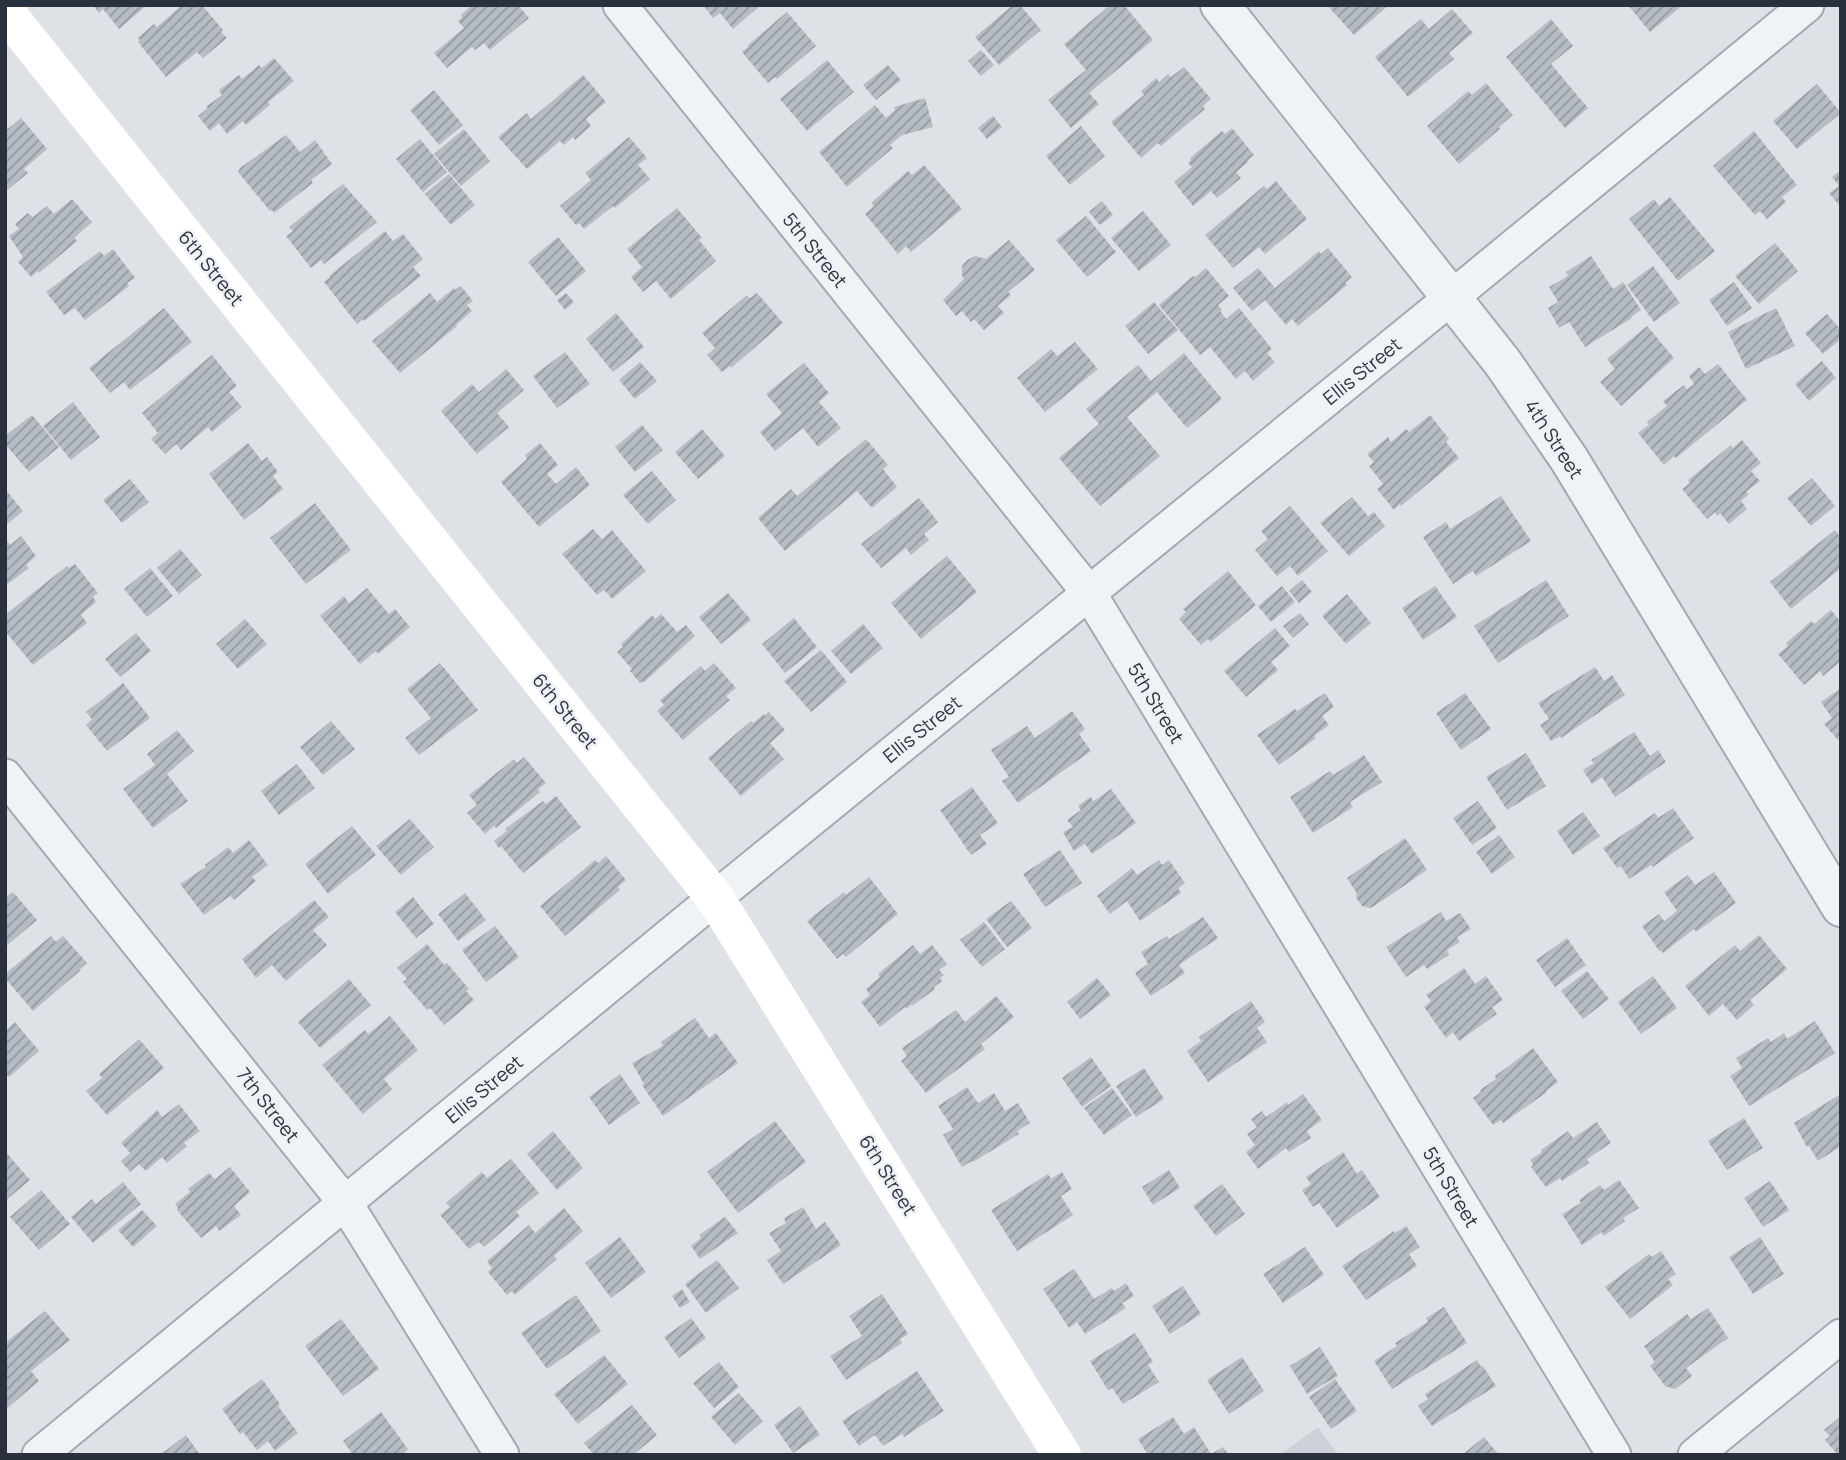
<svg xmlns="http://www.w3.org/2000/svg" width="1846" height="1460" viewBox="0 0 1846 1460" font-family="Manrope,sans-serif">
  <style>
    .built { fill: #ccd1d9 }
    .building { fill: url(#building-hatch) }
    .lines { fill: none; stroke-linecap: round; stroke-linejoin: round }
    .minor-casing { stroke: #a4a9b1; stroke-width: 37 }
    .tertiary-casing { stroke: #a4a9b1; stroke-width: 42 }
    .minor { stroke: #f0f3f5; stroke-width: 33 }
    .tertiary { stroke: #f0f3f5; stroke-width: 38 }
    .secondary { stroke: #fff; stroke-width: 38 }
    .labels { text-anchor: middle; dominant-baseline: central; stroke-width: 5; stroke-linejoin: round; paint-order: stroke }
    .street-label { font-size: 19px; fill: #28313d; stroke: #edf1f5 }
  </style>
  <defs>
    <pattern id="building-hatch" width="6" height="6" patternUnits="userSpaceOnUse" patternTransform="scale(1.75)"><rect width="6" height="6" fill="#b5bcc3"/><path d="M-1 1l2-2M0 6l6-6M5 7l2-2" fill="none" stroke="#9399a0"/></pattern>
  </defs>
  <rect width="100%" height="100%" fill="#dee2e7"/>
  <path class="built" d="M 1318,1427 L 1338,1455 L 1280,1455 Z"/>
  <path class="building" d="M 93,5 L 147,5 L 119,29 L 103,9 L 99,13 Z
    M 182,5 L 202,5 L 223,30 L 221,32 L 227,38 L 203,58 L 197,52 L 166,77 L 138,42 L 140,40 L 138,38 L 154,24 L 157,27 Z
    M 472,5 L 518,5 L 529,18 L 490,50 L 484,43 L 475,50 L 472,47 L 447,68 L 434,53 L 464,28 L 458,21 L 462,17 L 461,15 Z
    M 703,5 L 761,5 L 733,29 L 720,13 L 713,18 Z
    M 1013,5 L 1020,5 L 1041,30 L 999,65 L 975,37 Z
    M 1110,5 L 1124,5 L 1153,40 L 1089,93 L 1099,104 L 1071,128 L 1048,100 L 1086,70 L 1064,44 Z
    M 1327,5 L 1389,5 L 1354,35 Z
    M 1628,5 L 1683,5 L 1650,32 Z
    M 1452,9 L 1473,33 L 1449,53 L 1454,59 L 1408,97 L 1375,57 L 1421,19 L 1429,29 Z
    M 787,12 L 816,46 L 777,79 L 775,77 L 768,83 L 742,52 L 749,46 L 748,45 Z
    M 1551,19 L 1573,46 L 1551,64 L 1588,108 L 1565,128 L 1506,57 Z
    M 981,50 L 994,65 L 981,76 L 968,61 Z
    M 274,58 L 294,81 L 268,102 L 270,105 L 246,125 L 243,121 L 227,134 L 219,123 L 210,131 L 198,116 L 208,108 L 206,107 L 222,95 L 219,90 L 239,75 L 242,79 L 259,65 L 262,68 Z
    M 827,60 L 854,92 L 807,131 L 780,99 Z
    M 888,65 L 901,80 L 876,100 L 863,85 Z
    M 1184,67 L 1211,99 L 1203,106 L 1205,109 L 1161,146 L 1158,143 L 1141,158 L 1111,122 L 1144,95 L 1141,91 L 1156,78 L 1159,82 L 1168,74 L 1171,77 Z
    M 583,75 L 606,102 L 586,119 L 591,126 L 575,140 L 573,137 L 564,145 L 560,141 L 527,169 L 498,137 L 527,113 L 531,119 Z
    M 1486,83 L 1513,115 L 1499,127 L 1500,129 L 1459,164 L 1427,126 L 1468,91 L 1472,95 Z
    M 1817,84 L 1841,113 L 1797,149 L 1773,121 Z
    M 434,90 L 463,125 L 439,145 L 410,110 Z
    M 925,98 L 933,127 L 902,135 L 890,145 L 893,148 L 847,187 L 819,152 L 875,105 L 886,118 L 895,110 L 894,107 Z
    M 993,116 L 1002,127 L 987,139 L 978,128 Z
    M 21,118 L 47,149 L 24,169 L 28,173 L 5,192 L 5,131 Z
    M 1081,126 L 1105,156 L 1070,185 L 1046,156 Z
    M 1232,128 L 1254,155 L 1247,161 L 1248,162 L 1236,172 L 1241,178 L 1217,198 L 1211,191 L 1193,206 L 1174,182 L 1192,167 L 1188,163 L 1191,160 L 1190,158 L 1222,131 L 1225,134 Z
    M 464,129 L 490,161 L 461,186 L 434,154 Z
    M 1754,131 L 1797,185 L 1782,197 L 1786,202 L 1767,219 L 1760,211 L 1755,215 L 1713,166 Z
    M 286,135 L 300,152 L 315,140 L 332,164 L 311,180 L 313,183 L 274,213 L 272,210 L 270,211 L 238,172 L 240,168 Z
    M 629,137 L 647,158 L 638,165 L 650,179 L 615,208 L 613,206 L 584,229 L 579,223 L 576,225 L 560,206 L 591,180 L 585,173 Z
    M 420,139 L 447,172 L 423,192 L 396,159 Z
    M 924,165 L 962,209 L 911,252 L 906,246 L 898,254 L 865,214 L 874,206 L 871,203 L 908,171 L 912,175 Z
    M 1841,170 L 1841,203 L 1839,205 L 1829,193 L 1839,186 L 1832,177 Z
    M 449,174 L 475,205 L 451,225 L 425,194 Z
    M 1276,181 L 1307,219 L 1265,254 L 1259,247 L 1233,268 L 1205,235 L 1264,186 L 1267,189 Z
    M 343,184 L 377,222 L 324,264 L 321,260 L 311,268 L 286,236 L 293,231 L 289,227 Z
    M 1670,197 L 1715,251 L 1678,281 L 1629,219 L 1654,199 L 1659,206 Z
    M 72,199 L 92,222 L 74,238 L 77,241 L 39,273 L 38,271 L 31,277 L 18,262 L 23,257 L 9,236 L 19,229 L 15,224 L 28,213 L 33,217 L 47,206 L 54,214 Z
    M 1102,201 L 1113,215 L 1100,225 L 1089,212 Z
    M 677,208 L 702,238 L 699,240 L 716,261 L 671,299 L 656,281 L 643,292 L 631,277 L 642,267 L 627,249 Z
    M 1143,211 L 1171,245 L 1139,271 L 1111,238 Z
    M 1086,216 L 1116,252 L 1087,277 L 1056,240 Z
    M 385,231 L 393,241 L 403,234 L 423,259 L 413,267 L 421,276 L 364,321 L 363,319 L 357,324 L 324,282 L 330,277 L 329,276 Z
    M 558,237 L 586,271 L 556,296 L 528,262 Z
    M 1009,240 L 1035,270 L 1008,292 L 1011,295 L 998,306 L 1004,313 L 984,330 L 974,319 L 971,322 L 962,311 L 956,316 L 943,300 L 964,279 L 962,275 L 962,266 L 967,260 L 975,256 L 986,259 Z
    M 1775,243 L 1798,271 L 1759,304 L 1735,276 Z
    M 1328,248 L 1352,277 L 1345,283 L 1347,285 L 1298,326 L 1292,319 L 1286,325 L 1265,300 L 1252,311 L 1233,288 L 1258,268 L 1275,288 L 1319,251 L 1321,254 Z
    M 113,249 L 135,278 L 127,283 L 129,286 L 85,320 L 75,308 L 64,315 L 46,292 L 100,251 L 104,256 Z
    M 1591,256 L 1613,289 L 1623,282 L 1641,310 L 1631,317 L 1632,318 L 1585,347 L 1569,322 L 1559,328 L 1548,308 L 1558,302 L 1549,287 L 1568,276 L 1566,272 Z
    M 1653,266 L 1680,303 L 1654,322 L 1627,285 Z
    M 1206,268 L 1229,296 L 1218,305 L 1222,310 L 1220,311 L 1226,319 L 1239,308 L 1272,349 L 1267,353 L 1275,362 L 1253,381 L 1245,371 L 1236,379 L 1210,347 L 1200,355 L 1159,305 L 1193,276 L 1195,277 Z
    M 1734,282 L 1752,308 L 1727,326 L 1709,300 Z
    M 461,286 L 473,301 L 467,305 L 472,311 L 456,325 L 457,326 L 400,373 L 372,341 L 430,293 L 437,302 L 454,288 L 455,290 Z
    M 566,293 L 574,302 L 565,310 L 557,300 Z
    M 757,293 L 783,323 L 731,368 L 730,366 L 722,372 L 707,355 L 715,348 L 702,333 L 747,295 L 750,298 Z
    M 1154,302 L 1178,330 L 1148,354 L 1125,326 Z
    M 164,308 L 192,342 L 130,390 L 124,382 L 110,393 L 89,368 Z
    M 1776,308 L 1795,346 L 1746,369 L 1728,332 Z
    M 616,313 L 644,347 L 613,372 L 586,339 Z
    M 1827,314 L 1841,330 L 1841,339 L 1823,354 L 1805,333 Z
    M 1647,326 L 1674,358 L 1621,406 L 1600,382 L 1615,369 L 1607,359 Z
    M 1075,342 L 1098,369 L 1045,412 L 1017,378 L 1051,349 L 1057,356 Z
    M 565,352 L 590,384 L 557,408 L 533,376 Z
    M 1184,353 L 1222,399 L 1187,428 L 1157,392 L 1127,417 L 1160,456 L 1100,506 L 1059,458 L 1099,424 L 1086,409 L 1138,365 L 1151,381 Z
    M 212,355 L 237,386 L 229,392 L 242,407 L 212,432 L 208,427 L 181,450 L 176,444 L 165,454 L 151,439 L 158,433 L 142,413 Z
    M 1822,361 L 1836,378 L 1809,401 L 1795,384 Z
    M 640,362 L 657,381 L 635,399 L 619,380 Z
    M 804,363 L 829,393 L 819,402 L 841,428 L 818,447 L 803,428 L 775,451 L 760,432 L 782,413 L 766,394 Z
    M 1718,364 L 1747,400 L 1676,458 L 1674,456 L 1664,465 L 1638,433 L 1649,425 L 1647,422 L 1667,406 L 1663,401 L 1684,385 L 1687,389 L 1694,384 L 1689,376 L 1699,367 L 1705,374 Z
    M 506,369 L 524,390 L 497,413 L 509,427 L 477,454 L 441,411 L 472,384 L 479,392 Z
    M 73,402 L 100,437 L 71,460 L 43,426 Z
    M 32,415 L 59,447 L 29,472 L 5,444 L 5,436 Z
    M 1430,415 L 1449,439 L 1446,442 L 1459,458 L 1401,506 L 1400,504 L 1394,510 L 1377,489 L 1383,484 L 1369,466 L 1374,462 L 1367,454 L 1388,437 L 1391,442 L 1406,429 L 1409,432 Z
    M 642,425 L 663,450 L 635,472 L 615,447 Z
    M 702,429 L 725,456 L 698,479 L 675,452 Z
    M 866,439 L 888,465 L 883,469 L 897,487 L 872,508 L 857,491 L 785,551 L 758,518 L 791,489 L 797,496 Z
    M 1742,440 L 1761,463 L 1751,471 L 1760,481 L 1746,492 L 1749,494 L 1741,501 L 1747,509 L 1729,524 L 1720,513 L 1717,516 L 1715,512 L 1707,519 L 1682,489 L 1690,483 L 1688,480 L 1731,445 L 1733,448 Z
    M 248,443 L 262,461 L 267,457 L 278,472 L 273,476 L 283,489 L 244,520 L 209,474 Z
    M 540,443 L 558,465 L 547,474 L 556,484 L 576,467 L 590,485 L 539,527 L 501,482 L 527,459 L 525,455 Z
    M 652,471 L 676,500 L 648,524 L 623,495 Z
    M 1812,478 L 1835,506 L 1811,526 L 1787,498 Z
    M 130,479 L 149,502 L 122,523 L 103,500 Z
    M 5,489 L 23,511 L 5,526 Z
    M 1501,496 L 1531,541 L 1476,576 L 1473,571 L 1453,584 L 1423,537 L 1446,522 L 1450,529 Z
    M 1352,497 L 1368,516 L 1374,512 L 1385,526 L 1349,556 L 1320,523 Z
    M 919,498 L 938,522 L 924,534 L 929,540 L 911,555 L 906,548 L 881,568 L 861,544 Z
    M 315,503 L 351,550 L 306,584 L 270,538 Z
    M 1290,506 L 1328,551 L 1298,576 L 1290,566 L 1277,576 L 1255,550 L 1268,539 L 1261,531 Z
    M 593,529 L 602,539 L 612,530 L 646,571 L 612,599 L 604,590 L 597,595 L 562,554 Z
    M 1835,530 L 1841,538 L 1841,568 L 1791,609 L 1770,582 Z
    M 21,536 L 36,556 L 26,565 L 29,568 L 5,586 L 5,538 L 10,545 Z
    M 180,549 L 202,575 L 179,594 L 157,568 Z
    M 947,556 L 977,592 L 921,639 L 891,603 Z
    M 75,564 L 98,593 L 93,597 L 96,602 L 81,615 L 87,623 L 33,665 L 5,631 L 5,615 L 67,566 L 69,568 Z
    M 150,568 L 173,596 L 147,617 L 124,589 Z
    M 1228,571 L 1256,605 L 1211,642 L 1208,639 L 1201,645 L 1179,619 L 1186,612 L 1183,609 Z
    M 1302,580 L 1312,592 L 1299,603 L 1289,591 Z
    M 1546,580 L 1569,616 L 1498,663 L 1474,626 Z
    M 1282,586 L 1295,602 L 1271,622 L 1258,606 Z
    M 1435,586 L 1457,617 L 1423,640 L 1402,608 Z
    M 367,588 L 389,614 L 395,609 L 410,627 L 378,654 L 376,651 L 360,664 L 320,616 L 344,596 L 349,603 Z
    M 728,593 L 751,620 L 721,644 L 699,617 Z
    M 1347,594 L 1371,623 L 1346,644 L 1322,616 Z
    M 1831,610 L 1841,622 L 1841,661 L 1823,676 L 1820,671 L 1804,685 L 1778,654 L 1788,646 L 1786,643 L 1792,638 L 1811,621 L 1814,624 Z
    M 1300,613 L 1309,624 L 1293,638 L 1283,626 Z
    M 661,614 L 677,632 L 686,625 L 695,636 L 643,683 L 642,681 L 640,683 L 630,671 L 632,669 L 617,652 L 623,647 L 621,644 L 652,615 L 655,619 Z
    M 794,618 L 817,647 L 785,673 L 762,644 Z
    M 245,619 L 267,644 L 238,669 L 216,644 Z
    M 863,624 L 883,648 L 851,674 L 831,651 Z
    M 1275,628 L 1290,646 L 1271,662 L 1278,670 L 1246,697 L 1224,671 Z
    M 136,633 L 151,651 L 120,677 L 105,659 Z
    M 821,650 L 847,682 L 811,712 L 784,681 Z
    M 440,663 L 478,710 L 419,755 L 405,738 L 431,718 L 407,689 Z
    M 714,663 L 736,688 L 726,696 L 730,700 L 683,740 L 657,711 L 664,705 L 660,700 L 701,666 L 705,671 Z
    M 1595,667 L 1604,681 L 1612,675 L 1625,695 L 1561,738 L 1560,736 L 1551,741 L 1540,725 L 1549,719 L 1538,703 Z
    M 123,683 L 150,718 L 107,751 L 86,725 L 92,719 L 86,712 Z
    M 1841,688 L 1841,738 L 1838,740 L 1824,724 L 1832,718 L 1821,702 Z
    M 1325,693 L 1334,707 L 1322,716 L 1329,725 L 1314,736 L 1316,738 L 1279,765 L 1257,735 L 1295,709 L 1297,711 Z
    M 1465,693 L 1491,729 L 1461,750 L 1436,713 Z
    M 1072,711 L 1085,729 L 1079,734 L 1091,751 L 1018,803 L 1002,781 L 1009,777 L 991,750 L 1027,726 L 1035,738 Z
    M 769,712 L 785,730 L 770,743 L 784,759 L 741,796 L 708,758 L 751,721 L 753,723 L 764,714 L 765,716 Z
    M 331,721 L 355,749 L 323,775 L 300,747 Z
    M 177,730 L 194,751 L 167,774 L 188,801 L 153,828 L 123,789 L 155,765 L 147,754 Z
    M 1634,732 L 1650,756 L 1658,750 L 1666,762 L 1615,797 L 1602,777 L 1592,784 L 1583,770 L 1594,763 L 1591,760 Z
    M 1526,753 L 1546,786 L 1507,810 L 1486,777 Z
    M 1364,755 L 1382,782 L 1350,802 L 1353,807 L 1313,833 L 1290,797 L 1330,771 L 1333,775 Z
    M 524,757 L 546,783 L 538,789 L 540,792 L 496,828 L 494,826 L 485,834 L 467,813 L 477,805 L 469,795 L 514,759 L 517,763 Z
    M 297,764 L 315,788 L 279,815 L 261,791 Z
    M 972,787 L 998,823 L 980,835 L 987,844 L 971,855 L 940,810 Z
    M 1111,789 L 1136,823 L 1092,854 L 1085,844 L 1074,851 L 1063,832 L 1073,827 L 1067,820 L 1081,810 L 1078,806 L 1090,797 L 1094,801 Z
    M 556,796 L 581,827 L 523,873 L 501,846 L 499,848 L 494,841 L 507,831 L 505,829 L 543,801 L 546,804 Z
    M 1478,801 L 1497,828 L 1472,845 L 1453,818 Z
    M 1673,808 L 1694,838 L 1653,867 L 1651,865 L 1629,879 L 1621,866 L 1617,868 L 1603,848 L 1655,813 L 1658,818 Z
    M 1583,812 L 1600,836 L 1573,855 L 1557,831 Z
    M 410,819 L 434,847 L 401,875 L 376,846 Z
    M 352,826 L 376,855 L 328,894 L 305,864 Z
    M 1499,835 L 1515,857 L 1492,874 L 1476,852 Z
    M 1405,838 L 1427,870 L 1376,905 L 1370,908 L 1362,906 L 1357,899 L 1356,892 L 1347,878 Z
    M 249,840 L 268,865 L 252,877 L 256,881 L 234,900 L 230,896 L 204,915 L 180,884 L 206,867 L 205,865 L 228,847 L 233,853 Z
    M 1060,850 L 1082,883 L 1045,907 L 1023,874 Z
    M 606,856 L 626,880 L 618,887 L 620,890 L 565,936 L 540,906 L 595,860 L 598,863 Z
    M 1159,860 L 1162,865 L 1169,860 L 1185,883 L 1178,888 L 1181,893 L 1140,921 L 1127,901 L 1110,914 L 1097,896 L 1132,868 L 1137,875 Z
    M 1714,872 L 1736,903 L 1696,932 L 1694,929 L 1663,953 L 1661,950 L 1660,952 L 1642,926 L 1659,914 L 1664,921 L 1677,911 L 1664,892 L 1688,875 L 1695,885 Z
    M 869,877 L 898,914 L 846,957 L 843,954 L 837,959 L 807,921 L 844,892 L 846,895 Z
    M 13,892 L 37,920 L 5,947 L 5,898 Z
    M 465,893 L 486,920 L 458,941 L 438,914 Z
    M 413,897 L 434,924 L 416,938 L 395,912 Z
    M 314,900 L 329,917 L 313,930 L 327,945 L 286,981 L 272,965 L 256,978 L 242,959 Z
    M 1011,901 L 1032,928 L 1007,947 L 986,919 Z
    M 1441,912 L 1446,921 L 1460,913 L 1471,929 L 1457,937 L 1460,942 L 1447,950 L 1449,955 L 1427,969 L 1424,965 L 1406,977 L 1386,947 Z
    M 1203,917 L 1218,938 L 1179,965 L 1185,973 L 1151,996 L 1135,973 L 1148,964 L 1141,952 L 1167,936 L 1169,939 Z
    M 984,922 L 1005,949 L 982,967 L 960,940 Z
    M 495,926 L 519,957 L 486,982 L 462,950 Z
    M 1759,935 L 1787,969 L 1750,1000 L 1754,1005 L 1737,1020 L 1723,1004 L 1709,1016 L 1685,986 L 1735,945 L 1740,951 Z
    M 51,936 L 56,942 L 63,936 L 87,963 L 79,970 L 80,971 L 33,1011 L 5,978 L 5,974 Z
    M 1567,938 L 1586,965 L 1555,987 L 1536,960 Z
    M 427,944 L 444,965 L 447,963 L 469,989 L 466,991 L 474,1000 L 444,1025 L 430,1008 L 427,1010 L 403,982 L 407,979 L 397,968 Z
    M 913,945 L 920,954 L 932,945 L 947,964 L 939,970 L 944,975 L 940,978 L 942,981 L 934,987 L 935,989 L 912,1006 L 911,1005 L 906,1009 L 905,1007 L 880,1027 L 861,1002 L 870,995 L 866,989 L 880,977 L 878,974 Z
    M 1464,968 L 1475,984 L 1486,976 L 1503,1000 L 1492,1007 L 1497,1014 L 1459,1041 L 1453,1032 L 1446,1038 L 1424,1007 L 1431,1001 L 1426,995 Z
    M 1587,971 L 1609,999 L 1583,1019 L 1561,991 Z
    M 1653,976 L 1677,1008 L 1641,1034 L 1618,1002 Z
    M 1097,978 L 1111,995 L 1080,1019 L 1067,1002 Z
    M 349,979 L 371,1005 L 320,1048 L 298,1022 Z
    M 996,996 L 1014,1017 L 981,1044 L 985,1049 L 926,1093 L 901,1061 L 907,1056 L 902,1048 L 956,1010 L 965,1022 Z
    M 1251,1001 L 1265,1022 L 1257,1028 L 1267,1042 L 1208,1082 L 1187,1051 L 1201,1041 L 1199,1037 Z
    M 390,1016 L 418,1050 L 384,1079 L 392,1089 L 363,1114 L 322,1065 L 365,1030 L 368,1034 Z
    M 695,1018 L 709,1038 L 716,1033 L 738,1063 L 663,1116 L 642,1085 L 644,1084 L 632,1063 L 663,1046 L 661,1042 Z
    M 1815,1021 L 1835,1053 L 1749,1106 L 1730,1076 L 1742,1068 L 1736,1058 L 1768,1038 L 1771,1042 L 1784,1033 L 1787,1039 Z
    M 15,1022 L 39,1051 L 9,1077 L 5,1073 L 5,1031 Z
    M 139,1039 L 164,1068 L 107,1115 L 86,1091 L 102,1078 L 99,1074 Z
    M 1533,1048 L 1558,1082 L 1546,1091 L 1547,1092 L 1503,1123 L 1501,1120 L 1493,1125 L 1473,1098 L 1481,1092 L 1480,1090 L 1496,1079 L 1495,1076 Z
    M 1091,1057 L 1111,1086 L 1082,1107 L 1062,1078 Z
    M 1144,1068 L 1164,1099 L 1136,1117 L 1116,1086 Z
    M 620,1074 L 640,1103 L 609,1125 L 589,1097 Z
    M 967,1087 L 978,1103 L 994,1093 L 1005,1111 L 1018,1103 L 1030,1123 L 1017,1131 L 1019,1134 L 973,1162 L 972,1161 L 962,1167 L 943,1135 L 953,1129 L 938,1106 Z
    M 1112,1088 L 1132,1115 L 1104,1135 L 1084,1108 Z
    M 1303,1094 L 1322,1120 L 1307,1131 L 1311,1138 L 1289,1152 L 1286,1148 L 1258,1169 L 1246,1152 L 1255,1145 L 1247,1134 L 1257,1127 L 1251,1119 L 1262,1111 L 1266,1117 L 1287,1102 L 1288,1105 Z
    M 1839,1095 L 1841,1097 L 1841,1146 L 1818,1161 L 1809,1146 L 1807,1147 L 1794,1123 Z
    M 179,1104 L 200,1131 L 184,1143 L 187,1146 L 167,1163 L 162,1157 L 146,1171 L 139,1164 L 130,1172 L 121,1161 L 130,1153 L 121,1143 L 157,1110 L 162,1117 Z
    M 1744,1118 L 1763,1148 L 1727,1170 L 1708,1141 Z
    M 775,1121 L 806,1162 L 738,1213 L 707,1172 Z
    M 1597,1122 L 1611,1143 L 1587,1159 L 1589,1163 L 1562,1181 L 1560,1178 L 1546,1187 L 1531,1167 L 1533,1165 L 1530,1160 L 1542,1152 L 1541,1150 L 1568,1131 L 1573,1138 Z
    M 553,1131 L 583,1168 L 557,1190 L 527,1154 Z
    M 5,1151 L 30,1180 L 5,1201 Z
    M 1343,1152 L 1357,1174 L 1362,1170 L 1380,1197 L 1337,1228 L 1319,1203 L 1313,1207 L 1302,1190 L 1311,1184 L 1306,1177 Z
    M 511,1159 L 539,1193 L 516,1212 L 520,1216 L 484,1247 L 479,1242 L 469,1249 L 440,1215 L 450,1207 L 446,1203 L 482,1172 L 487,1178 Z
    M 230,1167 L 250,1192 L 234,1206 L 241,1215 L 219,1231 L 216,1226 L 201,1238 L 177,1210 L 178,1208 L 175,1204 L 190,1192 L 188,1189 L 209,1173 L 215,1179 Z
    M 1169,1170 L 1180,1188 L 1153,1205 L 1142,1187 Z
    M 1062,1172 L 1072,1189 L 1061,1196 L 1073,1215 L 1017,1251 L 991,1210 L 1048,1174 L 1051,1179 Z
    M 1619,1180 L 1639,1208 L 1623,1218 L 1625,1221 L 1604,1236 L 1602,1232 L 1582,1245 L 1562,1214 L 1581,1203 L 1579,1200 L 1600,1185 L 1604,1190 Z
    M 1770,1181 L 1789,1210 L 1763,1227 L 1744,1198 Z
    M 123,1182 L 141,1204 L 93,1243 L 71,1217 L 92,1199 L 96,1204 Z
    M 1222,1184 L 1245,1214 L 1216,1236 L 1193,1206 Z
    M 41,1190 L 70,1224 L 39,1250 L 10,1217 Z
    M 803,1207 L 816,1229 L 825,1222 L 841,1245 L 783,1284 L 767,1260 L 781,1251 L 769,1233 L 786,1223 L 784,1218 Z
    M 564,1208 L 583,1231 L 554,1256 L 557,1259 L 515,1295 L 512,1291 L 507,1295 L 488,1272 L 492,1268 L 487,1261 L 529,1225 L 535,1233 Z
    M 142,1210 L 157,1226 L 133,1247 L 118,1230 Z
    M 725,1217 L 738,1233 L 700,1259 L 691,1246 L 701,1238 L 699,1235 Z
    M 1406,1226 L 1420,1247 L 1409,1254 L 1417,1266 L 1366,1300 L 1342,1266 L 1394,1231 L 1395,1233 Z
    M 620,1237 L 646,1272 L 611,1298 L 585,1263 Z
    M 1760,1237 L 1784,1274 L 1753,1294 L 1729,1257 Z
    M 1305,1247 L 1324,1275 L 1283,1303 L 1263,1274 Z
    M 1661,1251 L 1676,1274 L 1668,1279 L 1673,1285 L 1630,1319 L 1605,1287 L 1649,1254 L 1652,1257 Z
    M 717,1260 L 739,1288 L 706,1313 L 685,1284 Z
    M 1074,1269 L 1094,1299 L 1112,1288 L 1114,1291 L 1126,1283 L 1134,1296 L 1122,1303 L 1126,1308 L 1085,1334 L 1077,1322 L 1069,1328 L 1043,1289 Z
    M 1183,1286 L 1201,1314 L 1170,1334 L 1152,1306 Z
    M 682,1289 L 690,1302 L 680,1308 L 672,1296 Z
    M 882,1294 L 908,1334 L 900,1339 L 902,1343 L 846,1380 L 830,1356 L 862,1336 L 849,1316 Z
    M 576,1295 L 601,1331 L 547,1369 L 521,1333 Z
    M 1444,1307 L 1467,1343 L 1392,1389 L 1374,1361 L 1397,1346 L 1395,1343 L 1428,1322 L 1426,1318 Z
    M 1708,1308 L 1728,1338 L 1686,1368 L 1692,1376 L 1675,1389 L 1665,1386 L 1650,1366 L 1655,1362 L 1644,1346 L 1687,1314 L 1691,1319 Z
    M 45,1311 L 70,1340 L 31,1371 L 39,1381 L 5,1410 L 5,1343 Z
    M 691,1318 L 706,1338 L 679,1358 L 664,1337 Z
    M 341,1319 L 379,1369 L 343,1396 L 305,1346 Z
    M 1135,1333 L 1153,1362 L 1148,1365 L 1159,1382 L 1123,1404 L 1112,1388 L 1108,1390 L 1090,1361 Z
    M 1320,1347 L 1338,1376 L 1307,1394 L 1290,1366 Z
    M 604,1355 L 628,1384 L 578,1424 L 554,1394 Z
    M 1242,1357 L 1264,1391 L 1229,1414 L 1207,1380 Z
    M 1477,1360 L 1481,1367 L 1482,1365 L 1496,1386 L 1432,1426 L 1418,1406 L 1428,1399 L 1425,1394 Z
    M 719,1362 L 739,1387 L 714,1408 L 693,1383 Z
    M 917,1371 L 944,1411 L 904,1437 L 902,1434 L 883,1446 L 875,1435 L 859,1446 L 842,1421 Z
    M 262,1379 L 280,1404 L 278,1406 L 298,1433 L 275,1451 L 268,1441 L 257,1450 L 243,1432 L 240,1434 L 222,1409 Z
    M 1335,1379 L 1357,1411 L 1331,1429 L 1309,1397 Z
    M 739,1393 L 763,1421 L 735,1445 L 711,1417 Z
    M 632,1405 L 657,1435 L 633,1455 L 594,1455 L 584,1443 Z
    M 800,1406 L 820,1435 L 793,1453 L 774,1425 Z
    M 381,1412 L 408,1449 L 401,1455 L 353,1455 L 343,1441 Z
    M 1841,1416 L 1841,1455 L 1838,1455 L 1825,1440 L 1830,1436 L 1824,1430 Z
    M 1173,1417 L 1184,1434 L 1194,1427 L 1211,1454 L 1223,1447 L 1229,1455 L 1148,1455 L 1138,1439 Z
    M 186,1435 L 200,1455 L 160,1455 Z
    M 1484,1437 L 1499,1455 L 1462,1455 Z"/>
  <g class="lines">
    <g class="minor-casing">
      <path id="minor" d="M 620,5 L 1089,593 L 1614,1455
        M 5,776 L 346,1204 L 502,1455
        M 39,1455 L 715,898 L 1452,297 L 1807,5
        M 1695,1455 L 1841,1336"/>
    </g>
    <g class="tertiary-casing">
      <path id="tertiary" d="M 1220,5 L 1503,363 L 1569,459 L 1841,907"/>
    </g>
    <use href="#minor" class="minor"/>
    <use href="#tertiary" class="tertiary"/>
    <path class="secondary" d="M 5,11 L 715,898 L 1062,1455"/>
  </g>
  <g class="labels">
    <g class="street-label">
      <text transform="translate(815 250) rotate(51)">5th Street</text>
      <text transform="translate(211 268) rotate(51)">6th Street</text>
      <text transform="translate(1362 371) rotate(-39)">Ellis Street</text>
      <text transform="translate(1554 439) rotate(57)">4th Street</text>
      <text transform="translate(1156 703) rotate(59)">5th Street</text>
      <text transform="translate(565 711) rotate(51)">6th Street</text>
      <text transform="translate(922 729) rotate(-39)">Ellis Street</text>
      <text transform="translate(484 1089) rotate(-40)">Ellis Street</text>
      <text transform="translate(268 1105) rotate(52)">7th Street</text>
      <text transform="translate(888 1175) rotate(58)">6th Street</text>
      <text transform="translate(1451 1187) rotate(59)">5th Street</text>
    </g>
  </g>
  <rect width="1846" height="1460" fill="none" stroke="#28313d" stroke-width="14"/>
</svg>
